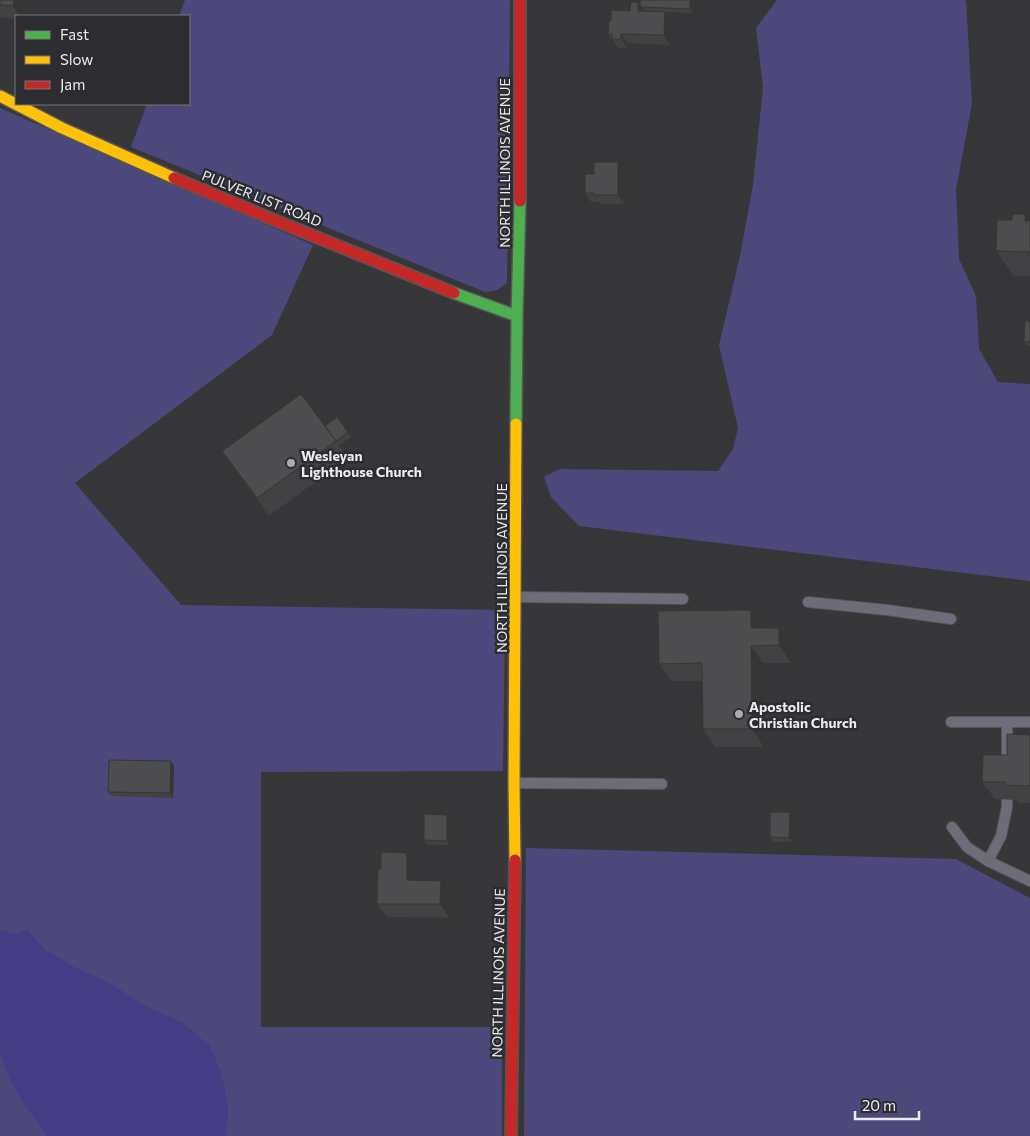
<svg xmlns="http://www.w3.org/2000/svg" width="1030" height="1136" viewBox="0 0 1030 1136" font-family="Commissioner,sans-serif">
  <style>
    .green { fill: #4d487b }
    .water { fill: #463c85 }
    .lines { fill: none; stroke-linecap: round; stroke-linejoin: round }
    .lane-casing { stroke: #555556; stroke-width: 12 }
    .fast-casing { stroke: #555556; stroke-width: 14 }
    .slow-casing { stroke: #555556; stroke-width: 14 }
    .jam-casing { stroke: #555556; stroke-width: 14 }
    .lane { stroke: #6d6d79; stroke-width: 10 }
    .fast { stroke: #4caf50; stroke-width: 11 }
    .slow { stroke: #ffc107; stroke-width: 11 }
    .jam { stroke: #c62828; stroke-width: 11 }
    .wall { fill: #424244 }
    .shaded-wall { fill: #363637 }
    .building { fill: #4d4d4f; stroke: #363637 }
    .poi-dot { fill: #acacaf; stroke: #2c2c31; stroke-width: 2 }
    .labels { text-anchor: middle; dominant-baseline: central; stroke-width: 5; stroke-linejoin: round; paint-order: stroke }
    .street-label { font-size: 14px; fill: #ebebee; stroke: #2c2c31 }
    .poi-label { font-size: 14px; font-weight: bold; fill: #ebebee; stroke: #2c2c31; text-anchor: start }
  </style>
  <rect width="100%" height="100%" fill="#37373a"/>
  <path class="green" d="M 185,0 L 510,0 L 507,283 L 498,290 L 485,292 L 131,147 L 147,104 L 189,104 L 189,16 L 179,16 Z
    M 777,0 L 965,0 L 966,2 L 972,103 L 956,190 L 959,259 L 976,296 L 979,349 L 998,382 L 1030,384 L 1030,581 L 579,526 L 551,497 L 544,477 L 560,469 L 718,471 L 733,449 L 738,428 L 719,345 L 740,256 L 753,185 L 763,87 L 756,28 Z
    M 0,108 L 313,245 L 272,335 L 75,483 L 181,605 L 505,610 L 503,771 L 261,772 L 261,1027 L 502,1027 L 502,1136 L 0,1136 Z
    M 526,848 L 956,859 L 1030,898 L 1030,1136 L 524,1136 Z"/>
  <path class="water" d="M 27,929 L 33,936 L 47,951 L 61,958 L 74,967 L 110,983 L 145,1006 L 182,1022 L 210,1046 L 220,1070 L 225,1088 L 228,1112 L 226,1136 L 48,1136 L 23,1103 L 11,1082 L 0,1054 L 0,931 L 5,931 L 17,934 L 22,930 Z"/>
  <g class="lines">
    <g class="lane-casing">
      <path id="lane" d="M 516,597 L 683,599
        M 808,602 L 887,610 L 951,619
        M 951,722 L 1030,722
        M 1007,722 L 1007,756
        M 515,783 L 662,784
        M 952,827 L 967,847 L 988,861 L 1030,881
        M 988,861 L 1001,836 L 1007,807 L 1007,788"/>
    </g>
    <g class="fast-casing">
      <path id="fast" d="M 454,293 L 517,316
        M 516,424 L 517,316 L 520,201"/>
    </g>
    <g class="slow-casing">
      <path id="slow" d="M 0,96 L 62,128 L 174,178
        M 515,860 L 514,783 L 516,424"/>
    </g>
    <g class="jam-casing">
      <path id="jam" d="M 174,178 L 274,220 L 454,293
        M 520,201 L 520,0
        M 511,1136 L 515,860"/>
    </g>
    <use href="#lane" class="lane"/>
    <use href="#fast" class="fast"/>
    <use href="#slow" class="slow"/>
    <use href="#jam" class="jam"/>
  </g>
  <path class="wall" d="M 0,0 L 25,0 L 23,16 L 16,16 L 16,19 L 0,17 Z
    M 640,0 L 693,0 L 693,13 L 665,12 L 671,21 L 670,45 L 627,43 L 627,48 L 618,48 L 608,34 L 611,21 L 630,11 L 638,2 L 640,4 Z
    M 625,171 L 625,204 L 601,204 L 600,202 L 591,202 L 585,193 L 594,174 Z
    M 1025,214 L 1030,221 L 1030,276 L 1014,276 L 996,251 L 1012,220 Z
    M 1030,321 L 1030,346 L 1027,346 L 1024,342 Z
    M 337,417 L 351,437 L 339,446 L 348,458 L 269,516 L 222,451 L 325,426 Z
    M 751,610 L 763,628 L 791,646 L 791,663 L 763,663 L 764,747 L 715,747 L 703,729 L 703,681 L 671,681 L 659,664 Z
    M 1030,735 L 1030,803 L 1019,803 L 1016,800 L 995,799 L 982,782 L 1007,755 Z
    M 171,761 L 174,766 L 173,798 L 112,796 L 108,792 Z
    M 790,812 L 793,817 L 792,842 L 773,842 L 770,837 Z
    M 451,819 L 450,845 L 427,845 L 424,840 Z
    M 407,853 L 416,866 L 416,881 L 450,894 L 450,918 L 387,917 L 377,904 L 381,869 Z"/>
  <path class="shaded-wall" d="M 14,0 L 25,0 L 23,16 L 20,16 L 13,6 Z
    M 690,0 L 693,0 L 693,13 L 690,9 Z
    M 638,2 L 645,12 L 638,11 Z
    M 665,12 L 671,21 L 670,45 L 664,35 Z
    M 621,34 L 627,43 L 627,48 L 621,39 Z
    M 618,162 L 625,171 L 625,204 L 618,195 Z
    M 1025,214 L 1030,221 L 1025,221 Z
    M 751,610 L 763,628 L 764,646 L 751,628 Z
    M 779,628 L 791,646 L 791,663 L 779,645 Z
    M 751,646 L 763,663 L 764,747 L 752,729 Z
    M 171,761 L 174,766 L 173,798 L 170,793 Z
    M 790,812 L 793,817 L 792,842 L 789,838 Z
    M 447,815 L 451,819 L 450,845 L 447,841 Z
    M 407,853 L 416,866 L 416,894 L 407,880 Z
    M 441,881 L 450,894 L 450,918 L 440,904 Z"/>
  <path class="building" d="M 0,0 L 14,0 L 13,6 L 0,5 Z
    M 640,0 L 690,0 L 690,9 L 641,7 L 640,4 Z
    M 631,2 L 638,2 L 638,11 L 665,12 L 664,35 L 621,34 L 621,39 L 612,39 L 612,34 L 608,34 L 609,21 L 611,21 L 611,10 L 630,11 Z
    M 594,162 L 618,162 L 618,195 L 594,195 L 594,193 L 585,193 L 585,174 L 594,174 Z
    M 1013,214 L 1025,214 L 1025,221 L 1030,221 L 1030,252 L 996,251 L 997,220 L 1012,220 Z
    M 1025,321 L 1030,321 L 1030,342 L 1024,342 Z
    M 301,394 L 336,441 L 257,498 L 222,451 Z
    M 337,417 L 348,432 L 336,441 L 325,426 Z
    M 751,610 L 751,628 L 779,628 L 779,645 L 751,646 L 752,729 L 703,729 L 702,663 L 659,664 L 658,611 Z
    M 1007,734 L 1030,735 L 1030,786 L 1006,785 L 1006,782 L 982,782 L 983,755 L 1007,755 Z
    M 109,760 L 171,761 L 170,793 L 108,792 Z
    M 770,812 L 790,812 L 789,838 L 770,837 Z
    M 424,814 L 447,815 L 447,841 L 424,840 Z
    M 381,852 L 407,853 L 407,880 L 441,881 L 440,904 L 377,904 L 378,869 L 381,869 Z"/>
  <g class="poi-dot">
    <circle cx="291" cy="463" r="5"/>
    <circle cx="739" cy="714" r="5"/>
  </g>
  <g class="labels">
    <g class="street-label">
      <text transform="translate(504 163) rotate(-90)">NORTH ILLINOIS AVENUE</text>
      <text transform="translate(262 198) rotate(22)">PULVER LIST ROAD</text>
      <text transform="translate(501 568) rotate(-90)">NORTH ILLINOIS AVENUE</text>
      <text transform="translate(498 973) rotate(-89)">NORTH ILLINOIS AVENUE</text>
    </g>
    <g class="poi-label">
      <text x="301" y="455">Wesleyan<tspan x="301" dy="16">Lighthouse Church</tspan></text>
      <text x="749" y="706">Apostolic<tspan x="749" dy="16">Christian Church</tspan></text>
    </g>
  </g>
  <rect x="15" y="15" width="175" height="90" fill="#2c2c31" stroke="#78787d"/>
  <rect x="25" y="31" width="25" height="8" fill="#4caf50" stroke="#78787d"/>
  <text x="60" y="40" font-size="15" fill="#ebebee">Fast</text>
  <rect x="25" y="56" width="25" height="8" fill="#ffc107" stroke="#78787d"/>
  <text x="60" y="65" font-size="15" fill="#ebebee">Slow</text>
  <rect x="25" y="81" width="25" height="8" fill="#c62828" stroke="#78787d"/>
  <text x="60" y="90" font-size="15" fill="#ebebee">Jam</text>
  <path d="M855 1111v8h64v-8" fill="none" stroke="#ebebee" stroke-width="2.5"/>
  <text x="862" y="1111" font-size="15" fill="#ebebee" stroke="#2c2c31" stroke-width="4" paint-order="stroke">20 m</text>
</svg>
